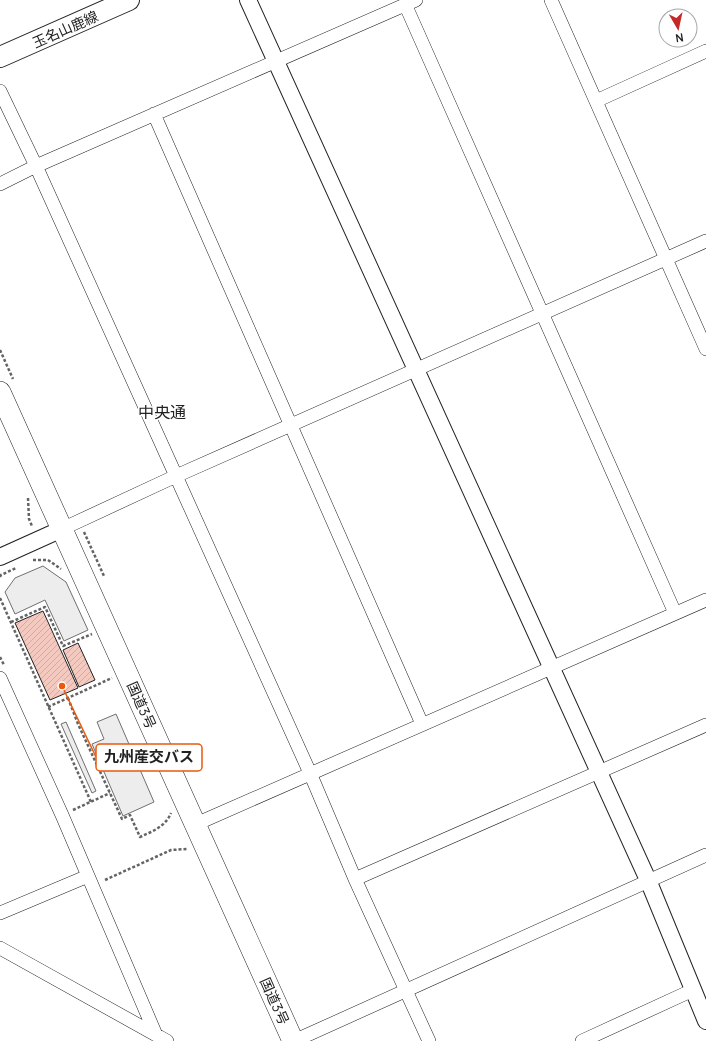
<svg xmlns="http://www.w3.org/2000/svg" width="706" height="1041" viewBox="0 0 706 1041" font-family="Manrope,'Noto Sans JP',sans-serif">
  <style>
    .parking { fill: #ededed; stroke: #6f6f6f }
    .building { fill: url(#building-hatch); stroke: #222 }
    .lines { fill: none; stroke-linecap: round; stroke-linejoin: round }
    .minor-casing { stroke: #222; stroke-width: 14 }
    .tertiary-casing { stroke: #222; stroke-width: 18 }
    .primary-casing { stroke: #222; stroke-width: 22 }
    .trunk-casing { stroke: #222; stroke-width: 22 }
    .path { stroke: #646464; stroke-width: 2.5; stroke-dasharray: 3 2; stroke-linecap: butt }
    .minor { stroke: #fff; stroke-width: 13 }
    .tertiary { stroke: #fff; stroke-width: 16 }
    .primary { stroke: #fff; stroke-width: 20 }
    .trunk { stroke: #fff; stroke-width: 21 }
    .labels { text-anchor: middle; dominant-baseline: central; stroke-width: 3; stroke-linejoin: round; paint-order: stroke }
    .street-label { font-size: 14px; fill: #222; stroke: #fff }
    .quarter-label { font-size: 16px; fill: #222; stroke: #fff }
    .leader { fill: none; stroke: #e8590c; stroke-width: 1.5 }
    .callout-dot { fill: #e8590c; stroke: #fff; stroke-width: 1.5 }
    .callout { fill: #fff; stroke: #e8590c; stroke-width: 1.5 }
    .callout-label { font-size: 15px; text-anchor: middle; font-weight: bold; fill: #222 }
  </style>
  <defs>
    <pattern id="building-hatch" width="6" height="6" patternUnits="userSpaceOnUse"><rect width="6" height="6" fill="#f3c9c0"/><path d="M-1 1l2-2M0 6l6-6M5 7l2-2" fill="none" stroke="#d0aca5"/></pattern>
  </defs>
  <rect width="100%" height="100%" fill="#fff"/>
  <path class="parking" d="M 43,566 L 66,582 L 88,630 L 64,641 L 45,600 L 15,614 L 5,592 L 15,578 Z
    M 116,714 L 154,802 L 123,816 L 92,744 L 104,739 L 97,722 Z
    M 66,722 L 96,791 L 92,793 L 61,724 Z"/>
  <path class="building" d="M 43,611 L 78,688 L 50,700 L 15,623 Z
    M 78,643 L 95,680 L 79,687 L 63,650 Z"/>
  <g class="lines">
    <g class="minor-casing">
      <path id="minor" d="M 551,0 L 706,349
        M 405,4 L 675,613
        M 0,91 L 36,166 L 176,476 L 310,773 L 355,879 L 429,1041
        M 596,101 L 706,51
        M 154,114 L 422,724
        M 0,184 L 36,166 L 416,0
        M 62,529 L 176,476 L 706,241
        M 0,678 L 62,815 L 156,1035
        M 196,824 L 706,600
        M 355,879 L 706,725
        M 0,913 L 88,876
        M 0,948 L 167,1041
        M 294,1041 L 706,855
        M 582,1041 L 693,990"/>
    </g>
    <g class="tertiary-casing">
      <path id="tertiary" d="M 248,0 L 648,880 L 706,1021
        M 0,557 L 62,529"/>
    </g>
    <g class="primary-casing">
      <path id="primary" d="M 0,57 L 129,0"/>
    </g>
    <g class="trunk-casing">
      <path id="trunk" d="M 0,392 L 293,1041"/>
    </g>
    <path class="path" d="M 0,350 L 13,379
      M 28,498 L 29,519 L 32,526
      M 84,532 L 104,576
      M 33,560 L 48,560 L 61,569
      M 0,577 L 1,575 L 16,568
      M 0,598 L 91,802
      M 11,622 L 45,607 L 63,646 L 92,634
      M 0,657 L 4,665
      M 68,698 L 78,724 L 122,819 L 130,815 L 140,837 C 153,831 165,827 171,813
      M 48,707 L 112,678
      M 73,810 L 110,793
      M 105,880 L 171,850 L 187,849"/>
    <use href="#minor" class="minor"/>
    <use href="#tertiary" class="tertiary"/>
    <use href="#primary" class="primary"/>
    <use href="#trunk" class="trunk"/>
  </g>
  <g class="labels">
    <g class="street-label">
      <text transform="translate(65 29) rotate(-24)">玉名山鹿線</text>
      <text transform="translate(142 705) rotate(66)">国道3号</text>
      <text transform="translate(275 1001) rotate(66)">国道3号</text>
    </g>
    <g class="quarter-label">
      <text x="162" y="412">中央通</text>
    </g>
  </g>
  <path class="leader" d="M62 686L96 757"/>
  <circle class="callout-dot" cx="62" cy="686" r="4"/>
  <rect class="callout" x="96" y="744" width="106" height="27" rx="4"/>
  <g class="callout-label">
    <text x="149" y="762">九州産交バス</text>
  </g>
  <g transform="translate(678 28) rotate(171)"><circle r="19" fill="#ffffff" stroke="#a7a7a7"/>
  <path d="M0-3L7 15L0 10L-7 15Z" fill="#c62828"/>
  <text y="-6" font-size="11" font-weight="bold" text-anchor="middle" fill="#222222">N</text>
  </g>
</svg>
